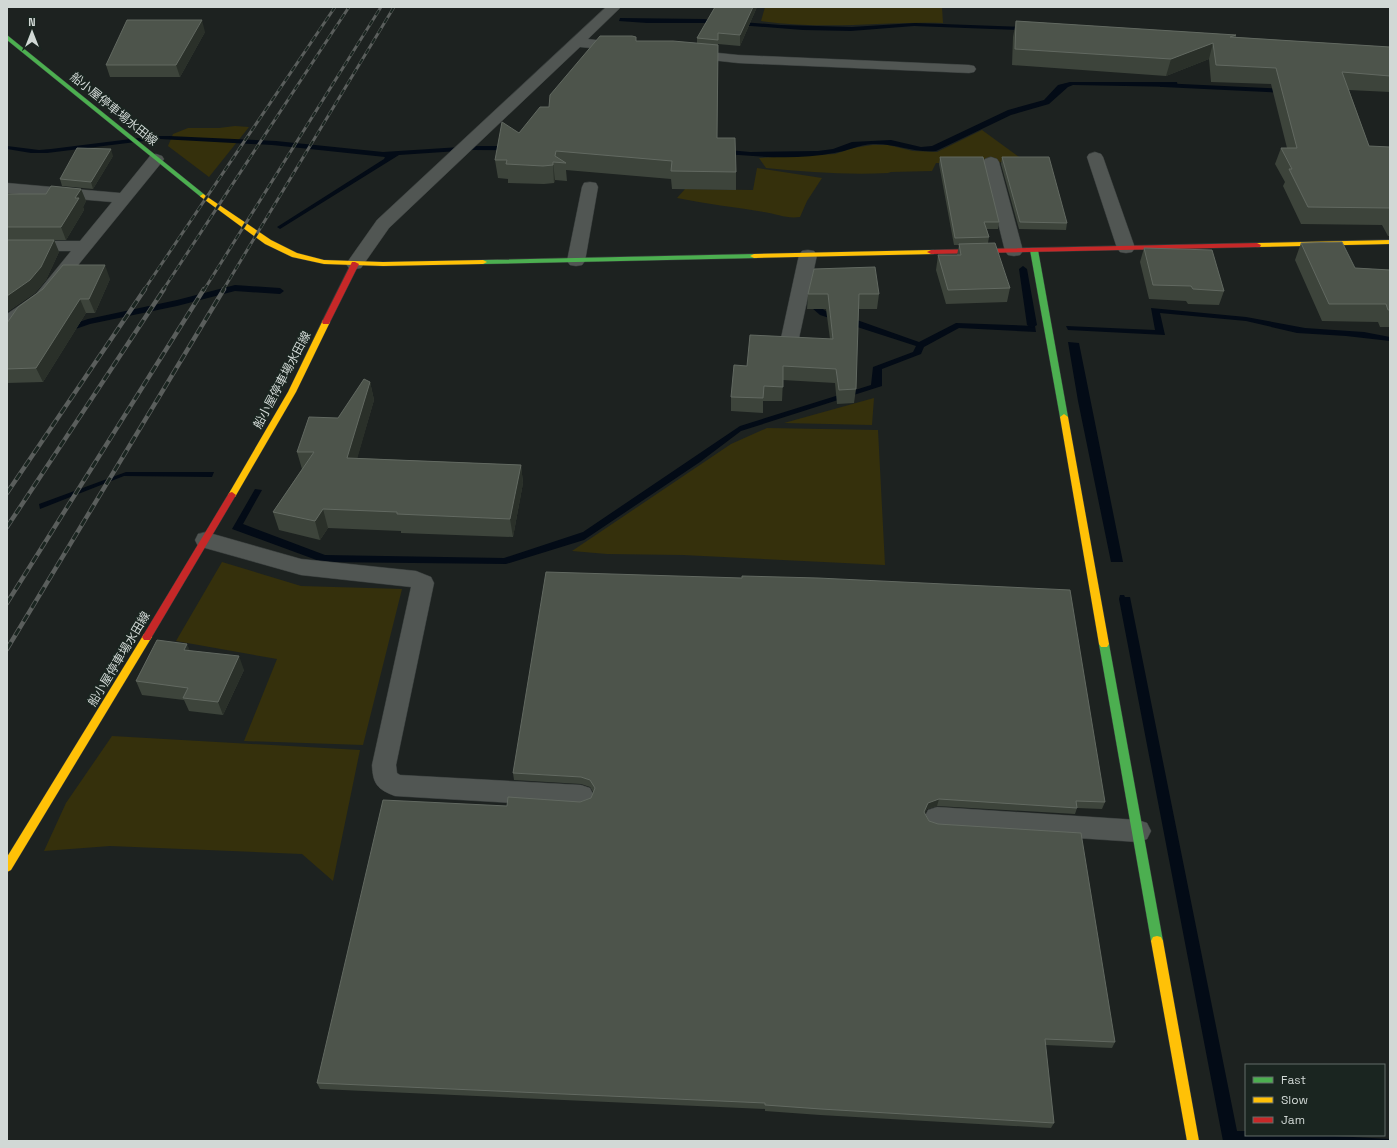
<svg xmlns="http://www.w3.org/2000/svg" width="1397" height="1148" viewBox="0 0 1397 1148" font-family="'Space Grotesk','Noto Sans JP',sans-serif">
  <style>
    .green { fill: #35300c }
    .water { fill: #030b16 }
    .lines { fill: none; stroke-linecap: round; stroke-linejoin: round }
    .stream { fill: #030b16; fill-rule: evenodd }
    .street-casing { stroke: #373c3b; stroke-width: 1 }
    .fast-casing { stroke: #373c3b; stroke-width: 1 }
    .slow-casing { stroke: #373c3b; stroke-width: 1 }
    .jam-casing { stroke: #373c3b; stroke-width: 1 }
    .street { fill: #515653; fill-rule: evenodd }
    .fast { fill: #4caf50; fill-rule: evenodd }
    .slow { fill: #ffc107; fill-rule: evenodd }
    .jam { fill: #c62828; fill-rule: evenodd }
    .rail-far1-casing { stroke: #5a5e5c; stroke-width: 3 }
    .rail-casing { stroke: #5a5e5c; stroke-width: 4.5 }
    .rail-far1 { stroke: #1a2520; stroke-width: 2; stroke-dasharray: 6; stroke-linecap: butt }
    .rail { stroke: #1a2520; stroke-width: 3; stroke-dasharray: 8; stroke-linecap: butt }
    .wall { fill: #3d443b }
    .shaded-wall { fill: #2a3029 }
    .building { fill: #4d544b; stroke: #626961 }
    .labels { text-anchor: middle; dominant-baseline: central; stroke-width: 3.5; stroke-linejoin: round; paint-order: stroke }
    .street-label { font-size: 12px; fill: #d1d8d5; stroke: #1a2520 }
  </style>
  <rect width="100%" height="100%" fill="#1d2220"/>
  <path class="green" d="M 765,7 L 942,7 L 943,23 C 913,22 883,24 853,25 C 823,26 791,25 761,21 Z
    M 235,126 L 249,127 L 209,177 L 168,146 L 173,134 L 188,128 L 219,128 Z
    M 982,130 L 1026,162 L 936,163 L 932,171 L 891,172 L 888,173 C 847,175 807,172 766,168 L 759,158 L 835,154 L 853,148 L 872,145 L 888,145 L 913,151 L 937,152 Z
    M 757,168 L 822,178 L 807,201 L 800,217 C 787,219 777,214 764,212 C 735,207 706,204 677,198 L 685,189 L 753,190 Z
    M 874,398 L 872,425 L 784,423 Z
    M 767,428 L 878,430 L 885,565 L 683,555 L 607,554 L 572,551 L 731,444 Z
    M 222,562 L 301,586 L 402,589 L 363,745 L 244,741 L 277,659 L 176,641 Z
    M 112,736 L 360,750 L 333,881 L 302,854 L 110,846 L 44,851 L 66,803 Z"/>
  <path class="water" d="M 620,18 L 703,19 L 781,25 L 852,27 L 915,23 L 1050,28 L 1390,55 L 1066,32 L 914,26 L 851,31 L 803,30 L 712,23 L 647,23 L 619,21 Z
    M 1070,82 L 1177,82 L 1178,87 L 1073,85 L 1068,87 L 1049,104 L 1011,115 L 936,151 C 914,153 894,143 873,144 C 858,145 848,151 834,153 C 793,161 748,156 707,152 L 473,150 L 399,155 L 280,229 L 277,227 L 384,159 L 385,157 L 272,145 L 160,139 L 47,153 L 31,153 L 7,149 L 7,146 L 39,150 L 51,149 L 155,136 L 169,136 L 276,141 L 383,152 L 476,146 L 607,146 L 707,148 L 750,152 L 818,151 L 833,149 L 852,142 L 891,140 L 921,147 L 932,146 L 1008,110 L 1044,100 L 1058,85 Z
    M 814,299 L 824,310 L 830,313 L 857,320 L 919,342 L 956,323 L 1035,326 L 1036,332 L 959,328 L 924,347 L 921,354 L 882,369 L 882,386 L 741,431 L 700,462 L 584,540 L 506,564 L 322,562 L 232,529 L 255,489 L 262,490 L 243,524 L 325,555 L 504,558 L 583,532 L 740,426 L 871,385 L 873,367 L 913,352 L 916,346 L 820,315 L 812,308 Z
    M 1151,308 L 1246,317 L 1305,328 L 1364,332 L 1390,337 L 1390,341 L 1346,336 L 1297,333 L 1246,321 L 1160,313 L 1165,335 L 1068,330 L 1066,326 L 1155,330 Z
    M 1068,342 L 1079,343 L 1123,562 L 1111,562 L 1078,401 Z
    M 126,472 L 214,472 L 212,477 L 124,476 L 40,509 L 39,504 Z
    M 1120,595 L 1124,595 L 1125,597 L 1130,597 L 1237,1131 L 1246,1131 L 1246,1135 L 1315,1135 L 1390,1139 L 1390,1141 L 1223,1141 L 1119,599 Z"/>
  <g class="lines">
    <path class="stream" d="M 1160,83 L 1288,89 L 1292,91 L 1288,93 L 1163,87 L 1160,87 Z
      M 1023,266 L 1027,269 L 1037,325 L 1032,328 L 1027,325 L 1019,269 Z
      M 235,285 L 280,288 L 284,291 L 280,294 L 235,291 L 177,306 L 90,324 L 64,333 L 59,330 L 61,328 L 88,319 L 177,300 Z"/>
    <g class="street-casing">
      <path id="street" d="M 606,7 L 621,7 L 588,39 L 628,44 L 630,47 L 628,50 L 623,51 L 580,47 L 389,228 L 361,268 L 355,269 L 349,268 L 346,264 L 377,220 Z
        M 689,50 L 738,55 L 969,65 L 974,66 L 976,69 L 974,72 L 969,73 L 738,63 L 684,57 L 682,54 L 684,51 Z
        M 1095,152 L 1101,154 L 1103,157 L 1135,248 L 1132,252 L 1126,253 L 1120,252 L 1117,248 L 1087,157 L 1089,154 Z
        M 156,154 L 162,156 L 164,159 L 162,162 L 48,302 L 14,326 L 7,328 L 7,314 L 36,294 L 71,251 L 7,251 L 7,241 L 80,241 L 112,202 L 7,193 L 7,183 L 120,193 L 150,156 Z
        M 991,157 L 997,159 L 999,162 L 1023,251 L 1020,255 L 1014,256 L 1008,255 L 1005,251 L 983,162 L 985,159 Z
        M 590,182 L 596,183 L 598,187 L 585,261 L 582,265 L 576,266 L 570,265 L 567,261 L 582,187 L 584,183 Z
        M 808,250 L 814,251 L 817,255 L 799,338 L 797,342 L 790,344 L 783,342 L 781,338 L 799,255 L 802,251 Z
        M 206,532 L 301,559 L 416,571 L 431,577 L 434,583 L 396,765 L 397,773 L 400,775 L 581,785 L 590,788 L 594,796 L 590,804 L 581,807 L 395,796 C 377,789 373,784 372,765 L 411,587 L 301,575 L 198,546 L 195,540 L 198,534 Z
        M 937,807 L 1138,820 L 1147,823 L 1151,831 L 1147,839 L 1138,842 L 937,829 L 928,826 L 924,818 L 928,810 Z"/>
    </g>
    <g class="fast-casing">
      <path id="fast" d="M 7,35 L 205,195 L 205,197 L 201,197 L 7,40 Z
        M 1031,248 L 1034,248 L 1038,250 L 1068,417 L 1064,420 L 1060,417 L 1030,250 Z
        M 754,254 L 758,256 L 757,258 L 483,264 L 479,262 L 483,260 Z
        M 1104,640 L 1107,641 L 1109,644 L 1163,941 L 1161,945 L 1157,946 L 1153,945 L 1151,941 L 1099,644 L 1101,641 Z"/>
    </g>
    <g class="slow-casing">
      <path id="slow" d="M 203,194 L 271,240 L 297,253 L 324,260 L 383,262 L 483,260 L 487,262 L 483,264 L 383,266 L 324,264 L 292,257 L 265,244 L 201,197 L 200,196 Z
        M 1390,240 L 1390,244 L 1257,247 L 1253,245 L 1257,243 Z
        M 931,250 L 934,250 L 934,254 L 754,258 L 750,256 L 754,254 Z
        M 323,320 L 329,320 L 330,322 L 296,392 L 235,497 L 229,497 L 228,495 L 288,392 Z
        M 1064,414 L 1068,417 L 1109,644 L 1107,647 L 1101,647 L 1099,644 L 1060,417 Z
        M 147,633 L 150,634 L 152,637 L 150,640 L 11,870 L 7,872 L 7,857 L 144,634 Z
        M 1157,936 L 1161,937 L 1163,941 L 1199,1141 L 1187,1141 L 1151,941 L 1153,937 Z"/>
    </g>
    <g class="jam-casing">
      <path id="jam" d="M 1257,243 L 1261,245 L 1260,247 L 931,254 L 927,252 L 931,250 Z
        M 352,262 L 355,262 L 359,264 L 329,324 L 323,324 L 322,322 Z
        M 232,492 L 236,495 L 150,640 L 144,640 L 142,637 L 144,634 L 229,493 Z"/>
    </g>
    <use href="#street" class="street"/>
    <use href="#fast" class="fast"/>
    <use href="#slow" class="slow"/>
    <use href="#jam" class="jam"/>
    <g class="rail-far1-casing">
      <path id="rail-far1" d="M 144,290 L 335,7
        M 163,290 L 349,7
        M 204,290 L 381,7
        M 223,290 L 394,7"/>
    </g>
    <g class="rail-casing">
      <path id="rail" d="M 7,493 L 145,289
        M 7,527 L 164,289
        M 7,603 L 204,289
        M 7,649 L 224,289"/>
    </g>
    <use href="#rail-far1" class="rail-far1"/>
    <use href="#rail" class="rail"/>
  </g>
  <path class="wall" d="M 757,7 L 740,46 L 718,44 L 717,138 L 736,172 L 736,190 L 672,189 L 671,179 L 566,170 L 567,181 L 555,180 L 554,183 L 544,184 L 508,183 L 508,179 L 498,178 L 495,160 L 519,133 L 636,41 L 697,43 L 697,38 Z
    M 1016,21 L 1236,35 L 1236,37 L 1390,47 L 1390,92 L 1349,90 L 1369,146 L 1390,147 L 1390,236 L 1388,236 L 1382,225 L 1301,224 L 1283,186 L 1285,182 L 1275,164 L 1281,148 L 1287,148 L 1271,84 L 1211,82 L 1209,59 L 1166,76 L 1012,65 L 1013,37 Z
    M 205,32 L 180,77 L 110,77 L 106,65 Z
    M 113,156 L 93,189 L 62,186 L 60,179 Z
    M 940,157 L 999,222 L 998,229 L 987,229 L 989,237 L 988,243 L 1010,288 L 1007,302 L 946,304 L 936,270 L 938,255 L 957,255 L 959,245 L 954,245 L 939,164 Z
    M 1002,157 L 1067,223 L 1066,230 L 1019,229 L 1001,164 Z
    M 81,189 L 86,201 L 83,207 L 84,210 L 66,240 L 9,240 L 54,240 L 59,252 L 46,280 L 35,293 L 7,312 L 7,194 L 46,194 Z
    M 1301,243 L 1355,268 L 1390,270 L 1390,327 L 1380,327 L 1378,322 L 1322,321 L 1295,260 Z
    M 1144,248 L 1224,291 L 1219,305 L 1188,304 L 1186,301 L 1149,299 L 1140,262 Z
    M 110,279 L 95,313 L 86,313 L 43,382 L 7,383 L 7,323 Z
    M 808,294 L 879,294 L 877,309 L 858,309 L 856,389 L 854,403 L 837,404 L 835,383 L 783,380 L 782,401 L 763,401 L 763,413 L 731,411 L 731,397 L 747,366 L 830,339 L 826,309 L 807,309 Z
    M 370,382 L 374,400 L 357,458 L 521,465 L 523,483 L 513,537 L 401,533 L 401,531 L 328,528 L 320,540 L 279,530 L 273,512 L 302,469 L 297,452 L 338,418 Z
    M 190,651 L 244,670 L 223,715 L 189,711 L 184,700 L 142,695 L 136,681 Z
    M 513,773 L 1105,802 L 1102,809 L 1077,808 L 1075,814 L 937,806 L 927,809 L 925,813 L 929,821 L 1115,1042 L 1112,1048 L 1045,1045 L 1054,1123 L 1051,1128 L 820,1115 L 765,1111 L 765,1109 L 320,1089 L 317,1083 L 507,806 L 580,802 L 591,798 L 593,792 L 590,787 L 581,784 L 514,780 Z"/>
  <path class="shaded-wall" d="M 753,7 L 757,7 L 740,46 L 740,35 Z
    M 202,20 L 205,32 L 180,77 L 176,65 Z
    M 1213,43 L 1209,59 L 1166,76 L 1171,59 Z
    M 111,149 L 113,156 L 93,189 L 91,182 Z
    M 553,162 L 555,180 L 554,183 L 553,165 Z
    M 81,189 L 86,201 L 83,207 L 84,210 L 66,240 L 61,227 L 75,198 Z
    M 54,240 L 59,252 L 46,280 L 35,293 L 7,312 L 7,296 Z
    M 105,265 L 110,279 L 95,313 L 89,299 Z
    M 80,299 L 86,313 L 43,382 L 36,368 Z
    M 370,382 L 374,400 L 352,477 L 347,458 Z
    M 521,465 L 523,483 L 513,537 L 510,519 Z
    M 323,509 L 328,528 L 320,540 L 315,521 Z
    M 187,644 L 193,658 L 184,650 Z
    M 239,656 L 244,670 L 223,715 L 218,702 Z
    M 939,799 L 937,806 L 927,809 L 923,819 L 924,812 L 928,803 Z"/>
  <path class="building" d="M 715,7 L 753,7 L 740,35 L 718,33 L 718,40 L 697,38 Z
    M 127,20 L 202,20 L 176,65 L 106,65 Z
    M 1016,21 L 1236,35 L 1230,37 L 1390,47 L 1390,76 L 1342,72 L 1369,146 L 1390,147 L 1390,209 L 1390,208 L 1308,207 L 1289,169 L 1292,169 L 1281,148 L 1297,148 L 1276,68 L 1216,65 L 1213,43 L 1171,59 L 1015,49 Z
    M 600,36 L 632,36 L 636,37 L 636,41 L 673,41 L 718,45 L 717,138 L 735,138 L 736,172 L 671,171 L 672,161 L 556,151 L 555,156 L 566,163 L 553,162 L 553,165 L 543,166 L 506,164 L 507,160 L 495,160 L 502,122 L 519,133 L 540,107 L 549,107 L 550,95 Z
    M 77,148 L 111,149 L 91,182 L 60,179 Z
    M 940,157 L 983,157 L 999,222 L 984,222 L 989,237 L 955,238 Z
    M 1002,157 L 1049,157 L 1067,223 L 1020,222 Z
    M 51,186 L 81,189 L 75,198 L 79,198 L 61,227 L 7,227 L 7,194 L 46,194 Z
    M 7,240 L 54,240 L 41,267 L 30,280 L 7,296 Z
    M 1342,242 L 1355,268 L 1390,270 L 1390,310 L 1388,310 L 1386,304 L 1329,304 L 1301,243 Z
    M 995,243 L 1010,288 L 948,290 L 938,255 L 961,255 L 959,244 Z
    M 1144,248 L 1212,250 L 1224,291 L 1193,289 L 1191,286 L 1153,285 Z
    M 63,265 L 105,265 L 89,299 L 80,299 L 36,368 L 7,369 L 7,323 L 18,307 L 43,289 Z
    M 875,267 L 879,294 L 859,294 L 856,389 L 839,390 L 836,369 L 783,366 L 783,387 L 764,386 L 763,398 L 731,397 L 734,365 L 747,366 L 750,335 L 833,339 L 828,294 L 808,294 L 814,269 Z
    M 364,379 L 370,382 L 347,458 L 521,465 L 510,519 L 397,514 L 397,512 L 323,509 L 315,521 L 273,512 L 314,452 L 297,452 L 309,417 L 338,418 Z
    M 546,572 L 742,578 L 742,576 L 818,578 L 1070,590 L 1105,802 L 1076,801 L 1077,808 L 939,799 L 928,803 L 924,812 L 929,821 L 938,824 L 1081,833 L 1115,1042 L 1045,1039 L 1054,1123 L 821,1109 L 765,1105 L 765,1103 L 317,1083 L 383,800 L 507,806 L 508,797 L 580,802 L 591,798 L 595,788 L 590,780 L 581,777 L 513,773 Z
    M 157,640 L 187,644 L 184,650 L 239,656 L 218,702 L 183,698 L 188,688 L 136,681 Z"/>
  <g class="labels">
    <g class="street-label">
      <text transform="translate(114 109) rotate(39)">船小屋停車場水田線</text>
      <text transform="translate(282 380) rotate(-62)">船小屋停車場水田線</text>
      <text transform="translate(119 659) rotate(-59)">船小屋停車場水田線</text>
    </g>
  </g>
  <rect width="1397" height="1148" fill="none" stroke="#d1d8d5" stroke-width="16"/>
  <rect x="1245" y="1064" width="140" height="72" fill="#1a2520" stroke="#636d68"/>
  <rect x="1253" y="1077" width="20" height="6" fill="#4caf50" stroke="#636d68"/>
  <text x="1281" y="1084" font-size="12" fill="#d1d8d5">Fast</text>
  <rect x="1253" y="1097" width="20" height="6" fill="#ffc107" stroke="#636d68"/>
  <text x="1281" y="1104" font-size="12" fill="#d1d8d5">Slow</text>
  <rect x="1253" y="1117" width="20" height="6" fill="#c62828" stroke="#636d68"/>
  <text x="1281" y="1124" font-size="12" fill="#d1d8d5">Jam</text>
  <g transform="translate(32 32)" stroke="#1a2520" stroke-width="3" paint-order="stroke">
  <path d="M0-3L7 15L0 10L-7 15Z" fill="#d1d8d5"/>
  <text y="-6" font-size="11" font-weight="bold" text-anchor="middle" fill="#d1d8d5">N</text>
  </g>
</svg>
